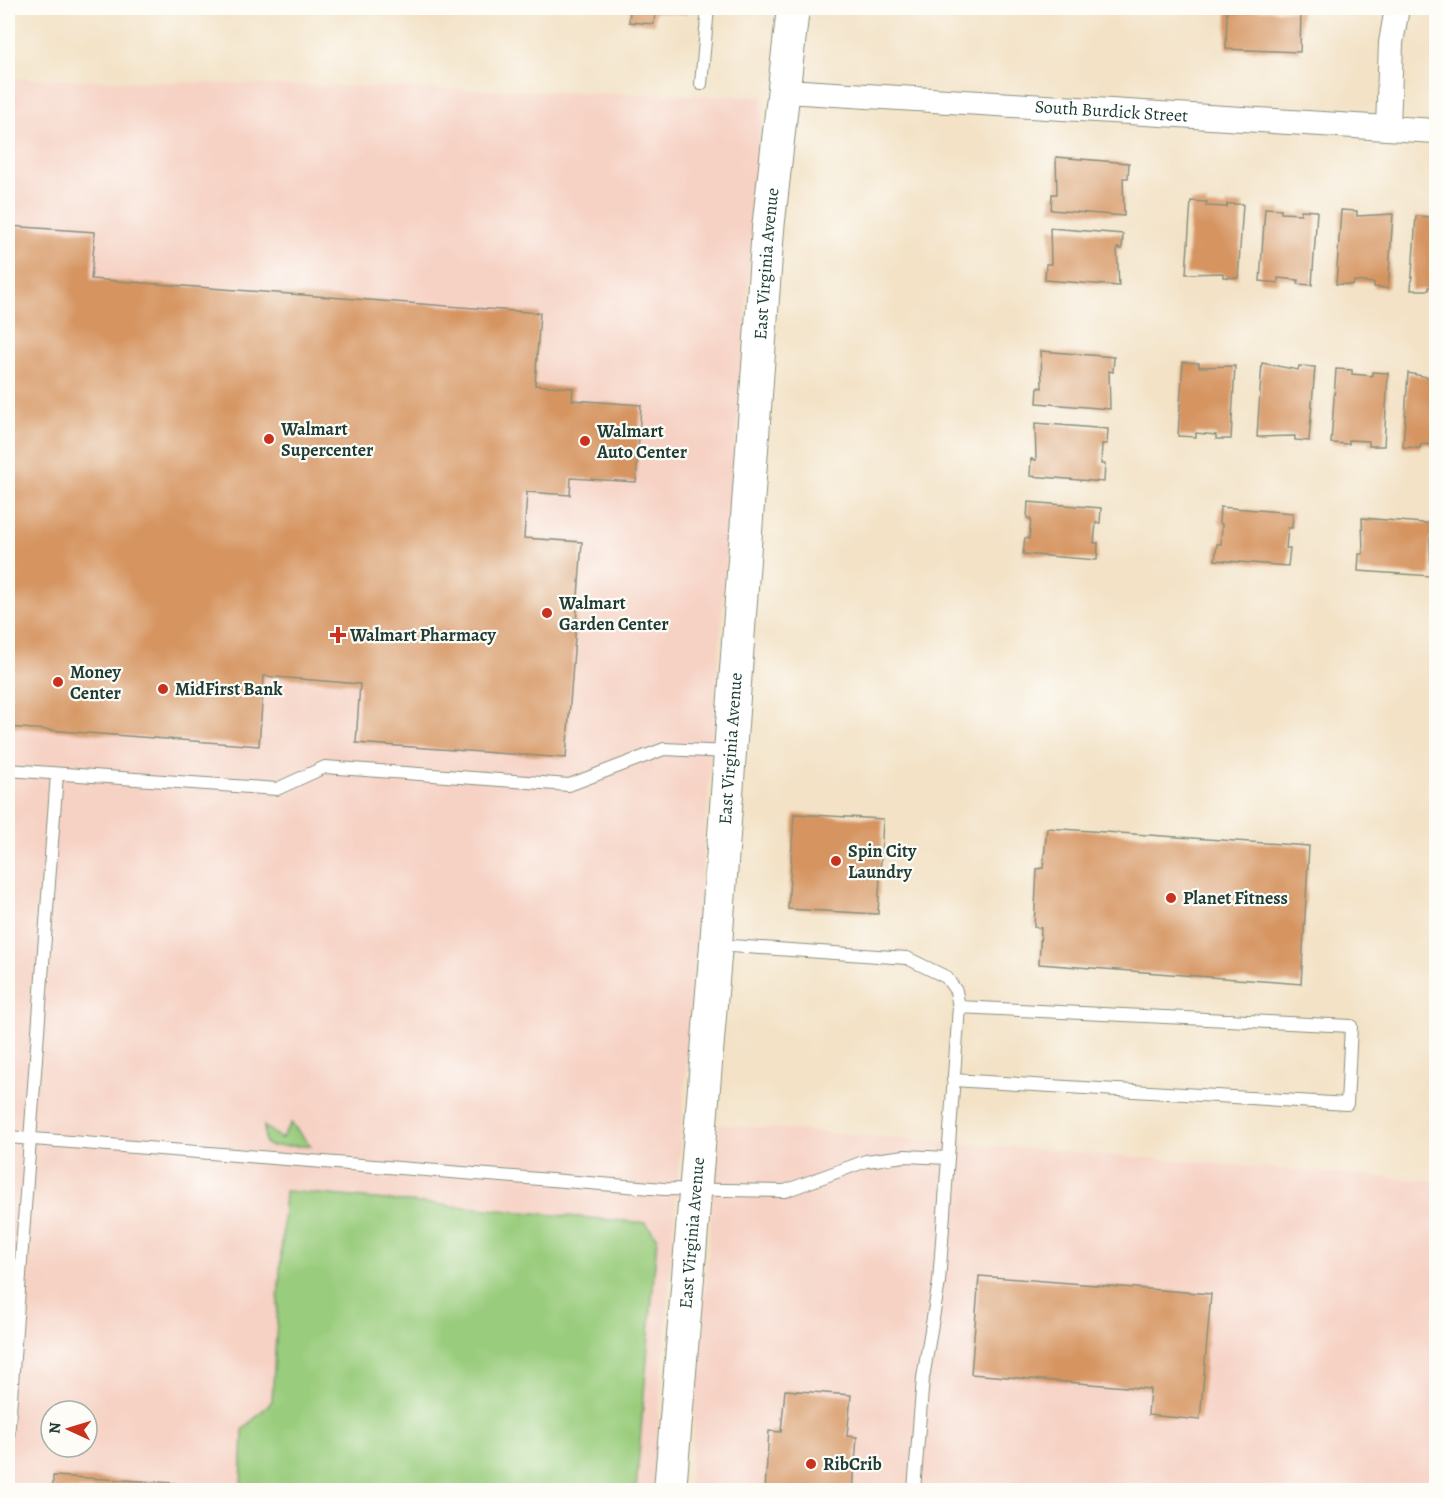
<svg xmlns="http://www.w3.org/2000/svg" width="1444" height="1498" viewBox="0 0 1444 1498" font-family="Alegreya,serif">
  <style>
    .built { fill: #f6d2c4; fill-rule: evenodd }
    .green { fill: #99cc7c; stroke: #5c8458; stroke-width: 1.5 }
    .building { fill: #d69460 }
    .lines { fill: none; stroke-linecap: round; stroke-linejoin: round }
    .service-casing { stroke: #89907d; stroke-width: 14 }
    .minor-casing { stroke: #89907d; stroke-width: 26 }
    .tertiary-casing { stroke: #89907d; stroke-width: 34 }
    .service { stroke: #fff; stroke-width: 12 }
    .minor { stroke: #fff; stroke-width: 24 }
    .tertiary { stroke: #fff; stroke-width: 32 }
    .poi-dot { fill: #c8321e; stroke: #fdfcf7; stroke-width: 2 }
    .labels { text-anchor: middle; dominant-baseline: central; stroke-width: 4.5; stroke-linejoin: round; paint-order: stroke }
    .street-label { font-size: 18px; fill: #1f3d34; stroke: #fdfcf7 }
    .poi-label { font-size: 18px; font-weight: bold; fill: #1f3d34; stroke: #fdfcf7; text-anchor: start }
  </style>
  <rect width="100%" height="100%" fill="#fdfcf7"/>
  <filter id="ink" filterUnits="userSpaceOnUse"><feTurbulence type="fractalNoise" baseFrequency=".0167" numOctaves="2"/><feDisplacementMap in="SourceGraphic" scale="12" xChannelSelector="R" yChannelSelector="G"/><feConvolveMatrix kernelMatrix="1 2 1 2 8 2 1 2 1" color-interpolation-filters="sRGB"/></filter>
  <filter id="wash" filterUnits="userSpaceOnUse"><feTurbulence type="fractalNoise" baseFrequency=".008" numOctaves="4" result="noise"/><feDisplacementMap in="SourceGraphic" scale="24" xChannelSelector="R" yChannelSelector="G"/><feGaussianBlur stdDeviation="1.35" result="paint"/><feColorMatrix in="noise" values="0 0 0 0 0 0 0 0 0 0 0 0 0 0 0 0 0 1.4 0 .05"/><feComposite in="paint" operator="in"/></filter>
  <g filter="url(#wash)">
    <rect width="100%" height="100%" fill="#f3e2c6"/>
    <path class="built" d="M 8,78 L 763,97 L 653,1490 L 8,1490 ZM 51,1411 L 87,1411 L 87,1447 L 51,1447 Z
      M 719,1124 L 1436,1181 L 1436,1490 L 688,1490 Z"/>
    <path class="green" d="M 291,1123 L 311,1146 L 270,1146 L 265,1143 L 264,1126 L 281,1139 Z
      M 285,1191 L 646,1223 L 657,1238 L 636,1490 L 241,1490 L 243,1430 L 272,1401 Z"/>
    <g id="blocks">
      <path class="building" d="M 624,8 L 687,8 L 687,14 L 655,12 L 654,24 L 629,22 L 630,10 Z
        M 1227,9 L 1301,11 L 1300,52 L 1226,49 Z
        M 1056,157 L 1129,163 L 1128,178 L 1123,178 L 1124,216 L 1051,210 L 1052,194 L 1057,194 Z
        M 1191,201 L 1207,202 L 1206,206 L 1227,207 L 1227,204 L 1243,204 L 1238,278 L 1223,277 L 1223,273 L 1186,274 Z
        M 1265,208 L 1281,209 L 1281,213 L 1301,214 L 1301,210 L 1317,211 L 1312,285 L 1298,284 L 1298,280 L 1278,278 L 1278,283 L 1260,281 Z
        M 1341,210 L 1357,211 L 1357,216 L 1393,214 L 1388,288 L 1374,287 L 1374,283 L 1354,281 L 1353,285 L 1336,284 Z
        M 1416,216 L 1432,217 L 1432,221 L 1436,221 L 1436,287 L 1429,287 L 1429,290 L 1411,290 Z
        M 8,226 L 95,232 L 91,279 L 540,313 L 535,385 L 573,388 L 572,400 L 641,405 L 636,482 L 571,478 L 570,495 L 527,492 L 524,538 L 582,542 L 566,758 L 356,743 L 360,684 L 264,676 L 259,746 L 8,727 Z
        M 1050,228 L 1123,234 L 1122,249 L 1117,248 L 1119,286 L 1045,280 L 1046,264 L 1051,264 Z
        M 1041,351 L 1114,357 L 1113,372 L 1109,371 L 1110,409 L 1037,403 L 1038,387 L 1042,388 Z
        M 1183,362 L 1199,363 L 1199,367 L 1235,366 L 1231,439 L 1216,439 L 1216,435 L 1196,433 L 1196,437 L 1178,436 Z
        M 1262,363 L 1298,370 L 1299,366 L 1315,367 L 1309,441 L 1295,440 L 1295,436 L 1257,437 Z
        M 1336,369 L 1352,370 L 1352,374 L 1372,376 L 1372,372 L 1388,373 L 1384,446 L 1369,446 L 1369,441 L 1349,440 L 1349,444 L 1331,443 Z
        M 1408,373 L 1436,379 L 1436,445 L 1421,444 L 1420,448 L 1403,447 Z
        M 1035,423 L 1108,429 L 1107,444 L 1102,444 L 1101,464 L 1105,464 L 1104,482 L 1030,476 L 1031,459 L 1036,460 Z
        M 1028,502 L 1101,508 L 1100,523 L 1096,523 L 1094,543 L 1098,543 L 1097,560 L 1023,554 L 1025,538 L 1029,539 L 1031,519 L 1027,518 Z
        M 1220,507 L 1293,513 L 1292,528 L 1288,528 L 1286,548 L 1290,548 L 1288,566 L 1215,560 L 1217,544 L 1221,544 L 1222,524 L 1219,523 Z
        M 1362,518 L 1435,524 L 1434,539 L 1430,538 L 1431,576 L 1358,571 L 1359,554 L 1363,554 Z
        M 794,814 L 883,819 L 878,914 L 788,909 Z
        M 1047,828 L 1309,846 L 1301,984 L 1039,964 L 1041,928 L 1034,927 L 1037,869 L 1043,868 Z
        M 979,1276 L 1211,1294 L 1200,1420 L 1148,1415 L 1150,1389 L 971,1374 Z
        M 785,1390 L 851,1395 L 847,1436 L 857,1437 L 853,1490 L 765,1490 L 769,1431 L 781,1432 Z
        M 53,1476 L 175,1483 L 174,1490 L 53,1490 Z"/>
    </g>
  </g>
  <g filter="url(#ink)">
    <use href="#blocks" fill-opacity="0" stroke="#89907d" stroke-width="1.5"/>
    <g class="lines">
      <g class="service-casing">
        <path id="service" d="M 701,84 L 708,8
          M 8,770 L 277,789 L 325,767 L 569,785 L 664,749 L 729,752
          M 717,945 L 907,958 L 946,977 L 956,991 L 959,1007 L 948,1158
          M 953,1080 L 1347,1104 L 1351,1026 L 959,1007
          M 8,1137 L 664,1189 L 785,1191 L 866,1161 L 905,1156 L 948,1158 L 939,1282 L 923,1378 L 914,1490
          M 8,1438 L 57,774"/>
      </g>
      <g class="minor-casing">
        <g id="minor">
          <path id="s1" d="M 786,91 L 1436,131"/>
          <path d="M 1388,128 L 1391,43 L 1397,8"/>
        </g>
      </g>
      <g class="tertiary-casing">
        <g id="tertiary">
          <path id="s2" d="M 670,1490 L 716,945 L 768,229 L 793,8"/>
        </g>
      </g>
      <use href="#service" class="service"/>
      <use href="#minor" class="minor"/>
      <use href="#tertiary" class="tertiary"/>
    </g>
  </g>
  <g class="poi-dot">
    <circle cx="269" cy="439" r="6"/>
    <circle cx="585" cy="441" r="6"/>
    <circle cx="547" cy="613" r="6"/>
    <path d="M335 626h6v6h6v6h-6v6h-6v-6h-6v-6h6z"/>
    <circle cx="58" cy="682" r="6"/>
    <circle cx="163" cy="689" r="6"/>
    <circle cx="836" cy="861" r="6"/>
    <circle cx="1171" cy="898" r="6"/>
    <circle cx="811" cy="1464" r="6"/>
  </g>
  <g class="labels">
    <g class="street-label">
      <text stroke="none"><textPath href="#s1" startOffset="326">South Burdick Street</textPath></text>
      <text stroke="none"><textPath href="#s2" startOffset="1230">East Virginia Avenue</textPath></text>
      <text stroke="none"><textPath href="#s2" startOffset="744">East Virginia Avenue</textPath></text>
      <text stroke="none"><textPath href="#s2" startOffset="258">East Virginia Avenue</textPath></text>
    </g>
    <g class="poi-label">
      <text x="281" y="429">Walmart<tspan x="281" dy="21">Supercenter</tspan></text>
      <text x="597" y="431">Walmart<tspan x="597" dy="21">Auto Center</tspan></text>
      <text x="559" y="603">Walmart<tspan x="559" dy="21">Garden Center</tspan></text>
      <text x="350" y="635">Walmart Pharmacy</text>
      <text x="70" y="672">Money<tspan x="70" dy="21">Center</tspan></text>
      <text x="175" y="689">MidFirst Bank</text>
      <text x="848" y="851">Spin City<tspan x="848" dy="21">Laundry</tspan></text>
      <text x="1183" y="898">Planet Fitness</text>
      <text x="823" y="1464">RibCrib</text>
    </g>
  </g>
  <rect width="1444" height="1498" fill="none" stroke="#fdfcf7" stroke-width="30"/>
  <g transform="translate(69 1429) rotate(274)"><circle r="28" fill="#fdfcf7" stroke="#a4b0a9" stroke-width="1.5"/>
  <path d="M0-4.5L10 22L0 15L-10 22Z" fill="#c8321e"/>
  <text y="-9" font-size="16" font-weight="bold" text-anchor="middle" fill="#1f3d34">N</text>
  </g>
</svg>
